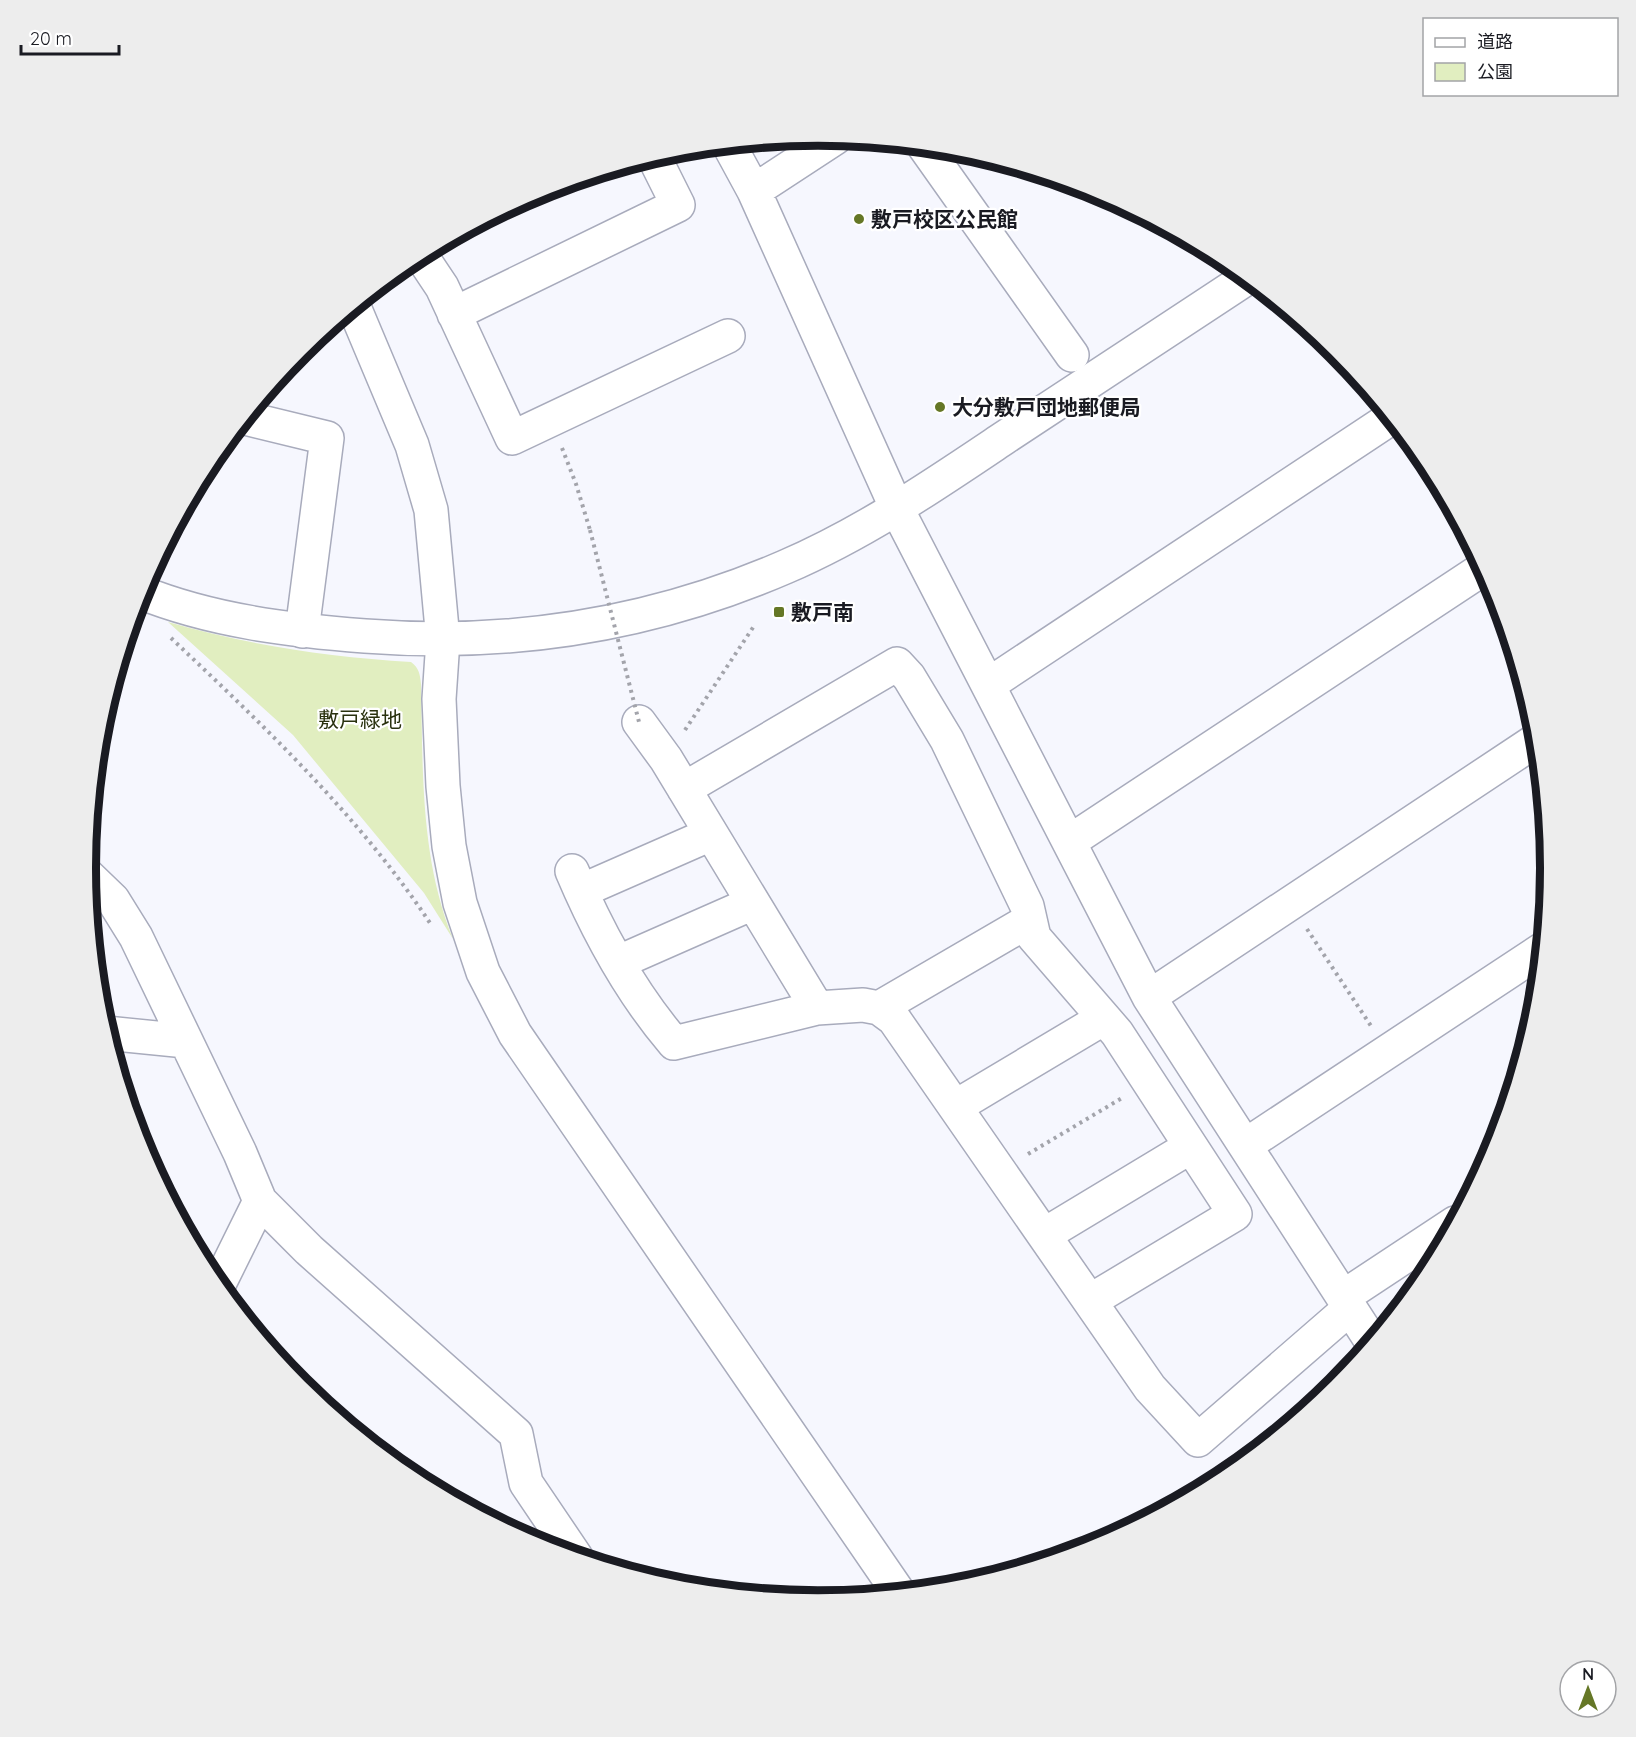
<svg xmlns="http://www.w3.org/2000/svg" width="1636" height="1737" viewBox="0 0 1636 1737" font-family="Quicksand,'Noto Sans JP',sans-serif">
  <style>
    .green { fill: #e1eec0 }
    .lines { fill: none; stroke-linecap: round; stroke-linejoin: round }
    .street-casing { stroke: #a8abbc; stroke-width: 36 }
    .secondary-casing { stroke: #a8abbc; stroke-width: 36 }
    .path { stroke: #a3a4ab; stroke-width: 4; stroke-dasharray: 3 4.5; stroke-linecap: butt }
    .street { stroke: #fff; stroke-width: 33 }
    .secondary { stroke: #fff; stroke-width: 33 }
    .path-bridge { stroke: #a3a4ab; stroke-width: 4; stroke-dasharray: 3 4.5; stroke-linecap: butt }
    .poi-dot { fill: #657726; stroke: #fff; stroke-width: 2 }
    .labels { text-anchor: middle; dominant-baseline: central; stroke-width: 4.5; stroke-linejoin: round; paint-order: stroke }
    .poi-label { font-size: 21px; font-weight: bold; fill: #1a1b22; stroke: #fff; text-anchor: start }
    .park-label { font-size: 21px; fill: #29310e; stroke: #fff }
    .rim { fill: none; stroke: #1a1b22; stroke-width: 8 }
  </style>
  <rect width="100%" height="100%" fill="#f6f7fe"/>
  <path class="green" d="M 168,622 C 247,645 329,657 411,662 C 419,668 420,674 421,684 C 423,771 420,857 453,939 L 424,893 L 293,735 Z"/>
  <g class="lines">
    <g class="street-casing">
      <path id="street" d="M 729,145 L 754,191 L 897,509 L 1149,997 L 1372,1342
        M 924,146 L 1072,355
        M 754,191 L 835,138
        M 420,254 L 442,287 L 512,438 L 728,336
        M 354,307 L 412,445 L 431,510 L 443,640 L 439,699 L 443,786 L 449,846 L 460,903 L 483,972 L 515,1034 L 899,1593
        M 454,314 L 678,205 L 654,157
        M 245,418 L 327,438 L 302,631
        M 988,685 L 1391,418
        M 639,722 L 666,759 L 817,1008 L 863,1005 L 879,1008 L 894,1019 L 1150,1388 L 1198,1440 L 1350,1308
        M 684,789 L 897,664 L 909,677 L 947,740 L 1027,906 L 1034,937 L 1117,1033 L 1235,1214 L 1090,1301
        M 1069,842 L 1484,568
        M 572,871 C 597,930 632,994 674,1043 L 817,1008
        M 86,874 L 113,900 L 136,937 L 240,1153 L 260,1201 L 309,1250 L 516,1434 L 526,1483 L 576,1557
        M 581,891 L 711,834
        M 619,962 L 753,903
        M 1149,997 L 1538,739
        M 879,1008 L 1030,920
        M 106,1033 L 186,1041
        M 955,1107 L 1104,1018
        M 1246,1145 L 1543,949
        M 1044,1235 L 1190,1147
        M 218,1286 L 260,1201
        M 1343,1297 L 1455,1223"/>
    </g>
    <g class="secondary-casing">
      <path id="secondary" d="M 140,592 C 212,621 289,630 365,636 C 511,647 651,625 785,567 C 864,533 934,485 1004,438 C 1085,385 1166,331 1247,278"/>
    </g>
    <path class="path" d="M 562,448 L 576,484 L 590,530
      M 171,638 C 264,726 359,816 430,923
      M 685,730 L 754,626
      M 1307,929 L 1371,1026
      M 1028,1154 L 1122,1098"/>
    <use href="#street" class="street"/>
    <use href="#secondary" class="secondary"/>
    <path class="path-bridge" d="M 590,530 L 639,722"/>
  </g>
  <g class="poi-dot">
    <circle cx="859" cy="219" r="6"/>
    <circle cx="940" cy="407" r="6"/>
    <rect x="773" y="606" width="12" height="12" rx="3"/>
  </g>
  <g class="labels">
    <g class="poi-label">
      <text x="871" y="219">敷戸校区公民館</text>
      <text x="952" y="407">大分敷戸団地郵便局</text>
      <text x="791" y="612">敷戸南</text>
    </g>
    <g class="park-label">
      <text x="360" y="719">敷戸緑地</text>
    </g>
  </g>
  <path d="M0 0H1636V1737H0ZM96 868a722 722 0 1 1 1444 0a722 722 0 1 1-1444 0Z" fill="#ededed" fill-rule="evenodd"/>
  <path class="rim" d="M96 868a722 722 0 1 1 1444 0a722 722 0 1 1-1444 0Z"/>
  <rect x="1423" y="18" width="195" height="78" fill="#ffffff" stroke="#a3a4a7" stroke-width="1.5"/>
  <rect x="1435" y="38" width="30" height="9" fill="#ffffff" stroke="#a3a4a7" stroke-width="1.5"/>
  <text x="1477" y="48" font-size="18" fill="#1a1b22">道路</text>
  <rect x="1435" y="63" width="30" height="18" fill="#e1eec0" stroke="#a3a4a7" stroke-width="1.5"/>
  <text x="1477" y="78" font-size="18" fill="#1a1b22">公園</text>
  <g transform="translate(1588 1689)"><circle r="28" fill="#ffffff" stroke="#a3a4a7" stroke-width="1.5"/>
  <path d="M0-4.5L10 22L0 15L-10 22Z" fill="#657726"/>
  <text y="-9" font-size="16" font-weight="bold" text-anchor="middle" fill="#1a1b22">N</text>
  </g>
  <path d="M21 45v9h98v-9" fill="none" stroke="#1a1b22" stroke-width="3"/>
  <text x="30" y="45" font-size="18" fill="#1a1b22" stroke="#ffffff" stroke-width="4.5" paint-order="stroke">20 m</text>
</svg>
